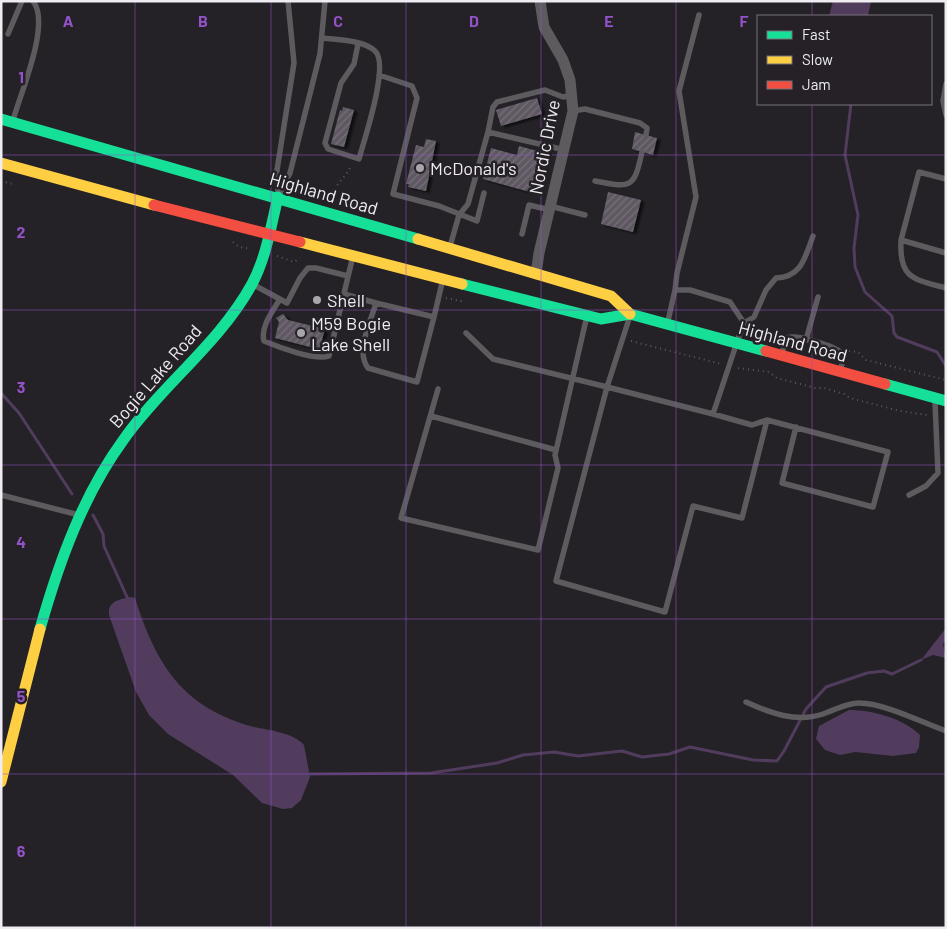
<svg xmlns="http://www.w3.org/2000/svg" width="947" height="929" viewBox="0 0 947 929" font-family="Barlow,sans-serif">
  <style>
    .water { fill: #523c5e }
    .lines { fill: none; stroke-linecap: round; stroke-linejoin: round }
    .stream { stroke: #523c5e; stroke-width: 3 }
    .building { fill: url(#building-hatch); filter: url(#shadow) }
    .path { stroke: #5a595c; stroke-width: 2; stroke-dasharray: 1 4; stroke-linecap: butt }
    .lane { stroke: #5d5b5e; stroke-width: 5.5 }
    .street { stroke: #5d5b5e; stroke-width: 11 }
    .fast { stroke: #16e098; stroke-width: 11 }
    .slow { stroke: #ffcf43; stroke-width: 11 }
    .jam { stroke: #f24e42; stroke-width: 11 }
    .grid { fill: none; stroke: #9253c9; stroke-width: 1; stroke-opacity: 0.55 }
    .poi-dot { fill: #a8a6aa; stroke: #252127; stroke-width: 2 }
    .labels { text-anchor: middle; dominant-baseline: central; stroke-width: 5; stroke-linejoin: round; paint-order: stroke }
    .street-label { font-size: 18px; fill: #efedf1; stroke: #252127 }
    .poi-label { font-size: 18px; fill: #efedf1; stroke: #252127; text-anchor: start }
    .grid-label { font-size: 16px; text-anchor: middle; font-weight: bold; fill: #9253c9; stroke: #252127; stroke-width: 5; stroke-linejoin: round; paint-order: stroke }
  </style>
  <defs>
    <pattern id="building-hatch" width="6" height="6" patternUnits="userSpaceOnUse" patternTransform="scale(1.25)"><rect width="6" height="6" fill="#5e5862"/><path d="M-1 1l2-2M0 6l6-6M5 7l2-2" fill="none" stroke="#757079"/></pattern>
    <filter id="shadow"><feDropShadow dx="3.5" dy="2" stdDeviation="1" flood-color="#0009"/></filter>
  </defs>
  <rect width="100%" height="100%" fill="#242226"/>
  <path class="water" d="M 833,1 L 871,1 L 868,16 L 829,16 Z
    M 130,597 L 135,598 C 156,665 183,708 254,727 C 269,730 294,733 304,745 L 310,777 L 301,800 L 292,808 L 283,809 L 262,803 L 233,775 L 168,734 L 149,715 L 136,692 L 109,615 C 108,601 118,600 130,597 Z
    M 946,628 L 946,640 L 943,644 L 946,658 L 933,655 L 921,660 Z
    M 849,710 C 872,710 903,718 920,735 L 919,747 L 916,753 L 893,756 L 855,752 L 840,755 L 825,750 L 816,739 L 819,726 Z"/>
  <g class="lines">
    <path class="stream" d="M 851,104 L 845,155 L 858,215 L 854,248 L 855,267 L 865,292 L 892,316 L 894,333 L 897,337 L 937,352 L 946,366
      M 1,393 L 19,413 L 72,494
      M 93,515 L 103,534 L 104,546 L 127,597
      M 309,774 L 431,773 L 497,763 L 523,755 L 554,752 L 578,756 L 622,751 L 642,757 L 669,754 L 690,747 L 753,760 L 777,761 L 784,751 L 806,709 L 826,687 L 867,673 L 884,671 L 892,674 L 921,660"/>
  </g>
  <path class="building" d="M 537,98 L 542,114 L 501,126 L 496,110 Z
    M 343,107 L 354,110 L 344,147 L 331,144 L 340,110 L 342,111 Z
    M 635,132 L 657,138 L 653,155 L 632,149 Z
    M 426,139 L 436,141 L 426,191 L 408,187 L 409,184 L 406,184 L 416,145 L 424,147 Z
    M 519,146 L 541,152 L 530,192 L 483,179 L 491,148 L 517,155 Z
    M 608,192 L 641,200 L 633,232 L 601,224 Z
    M 283,314 L 288,320 L 325,329 L 320,347 L 318,349 L 275,338 L 279,322 L 276,318 Z"/>
  <g class="lines">
    <path class="path" d="M 1,181 L 13,184
      M 333,194 C 336,182 348,176 351,165
      M 233,242 L 239,247 L 251,249
      M 277,256 L 294,262 L 300,258
      M 446,298 L 461,301 L 462,299
      M 631,341 L 721,364
      M 849,351 L 858,352 L 866,360 L 946,380
      M 738,368 L 769,372 L 777,378 L 815,388 L 824,388 L 844,394 L 850,398 L 900,411 L 927,415"/>
    <path class="lane" d="M 8,34 L 22,1
      M 323,38 C 338,40 364,40 375,51 C 390,64 364,140 359,159 L 328,149 L 325,143 L 341,83 L 354,64 L 358,44
      M 379,75 L 412,86 L 417,98 L 393,194 L 439,206 L 477,221 L 484,193
      M 946,84 L 943,101 L 946,115
      M 573,111 L 585,109 L 640,123 L 647,128 L 646,135
      M 14,117 C 21,92 51,23 33,1
      M 488,132 L 493,107 L 497,102 L 545,90 L 563,97 L 572,95
      M 946,179 L 919,172 L 901,240 L 946,253
      M 595,181 C 631,188 634,189 642,152
      M 278,192 L 277,170 L 294,63 L 288,1
      M 280,193 L 290,173 L 320,54 L 325,1
      M 550,206 L 585,215
      M 522,234 L 529,205 L 550,210
      M 901,240 C 899,278 912,279 946,288
      M 451,243 L 459,215 L 468,204 L 488,132 L 565,150
      M 254,285 L 287,303 L 300,278 L 308,268 L 316,268 L 348,276
      M 675,290 L 690,290 L 730,302 L 744,323
      M 344,294 L 376,303
      M 280,299 C 273,311 260,327 264,341 C 278,347 315,361 329,356 L 352,260
      M 434,317 L 376,303 C 371,321 355,351 368,368 L 417,382 L 434,317 L 442,283
      M 668,321 L 675,290 L 677,273 L 696,197 L 679,91 L 699,15
      M 466,333 L 493,359 L 607,387 L 629,319
      M 738,339 L 744,323 L 754,317 L 766,290 L 776,278 C 802,277 805,257 813,236
      M 806,340 L 818,297
      M 735,348 L 713,414 L 607,387 L 556,581 L 665,612 L 693,506 L 742,518 L 767,420 L 888,452 L 873,507 L 782,483 L 796,427
      M 782,353 L 787,338 C 796,334 841,347 844,356 L 841,368
      M 438,389 L 401,518 L 538,550 L 558,468 L 555,455 L 586,320
      M 713,414 L 752,425 L 767,420
      M 431,416 L 556,450
      M 1,495 L 79,515
      M 909,495 L 926,486 L 938,473 L 935,402
      M 746,702 C 770,713 796,723 823,714 C 835,710 846,703 859,703 C 884,703 921,722 946,731"/>
    <path class="street" d="M 536,274 L 539,253 L 573,111 L 570,80 L 563,60 L 544,27 L 540,1"/>
    <path class="fast" d="M 1,119 L 418,239
      M 462,284 L 601,319 L 630,314 L 766,351
      M 885,384 L 946,401
      M 40,629 C 59,562 83,495 124,439 C 163,384 219,344 252,284 C 266,258 271,226 278,197"/>
    <path class="slow" d="M 1,163 L 154,205
      M 418,239 L 611,296 L 630,314
      M 300,242 L 462,284
      M 1,782 L 40,629"/>
    <path class="jam" d="M 154,205 L 300,242
      M 766,351 L 885,384"/>
  </g>
  <path class="grid" d="M 135,1 L 135,928M 271,1 L 271,928M 406,1 L 406,928M 541,1 L 541,928M 676,1 L 676,928M 812,1 L 812,16M 812,104 L 812,928M 1,155 L 946,155M 1,310 L 946,310M 1,465 L 946,465M 1,619 L 946,619M 1,774 L 946,774"/>
  <g class="poi-dot">
    <circle cx="420" cy="168" r="5"/>
    <circle cx="317" cy="300" r="5"/>
    <circle cx="301" cy="333" r="5"/>
  </g>
  <g class="labels">
    <g class="street-label">
      <text transform="translate(544 147) rotate(-79)">Nordic Drive</text>
      <text transform="translate(324 193) rotate(16)">Highland Road</text>
      <text transform="translate(793 341) rotate(15)">Highland Road</text>
      <text transform="translate(155 376) rotate(-49)">Bogie Lake Road</text>
    </g>
    <g class="poi-label">
      <text x="430" y="168">McDonald's</text>
      <text x="327" y="300">Shell</text>
      <text x="311" y="323">M59 Bogie<tspan x="311" dy="21">Lake Shell</tspan></text>
    </g>
  </g>
  <g class="grid-label">
    <text x="68" y="27">A</text>
    <text x="203" y="27">B</text>
    <text x="338" y="27">C</text>
    <text x="474" y="27">D</text>
    <text x="609" y="27">E</text>
    <text x="744" y="27">F</text>
    <text x="21" y="83">1</text>
    <text x="21" y="238">2</text>
    <text x="21" y="393">3</text>
    <text x="21" y="548">4</text>
    <text x="21" y="702">5</text>
    <text x="21" y="857">6</text>
  </g>
  <rect width="947" height="929" fill="none" stroke="#efedf1" stroke-width="5"/>
  <rect x="757" y="15" width="175" height="90" fill="#252127" stroke="#767378"/>
  <rect x="767" y="31" width="25" height="8" fill="#16e098" stroke="#767378"/>
  <text x="802" y="40" font-size="15" fill="#efedf1">Fast</text>
  <rect x="767" y="56" width="25" height="8" fill="#ffcf43" stroke="#767378"/>
  <text x="802" y="65" font-size="15" fill="#efedf1">Slow</text>
  <rect x="767" y="81" width="25" height="8" fill="#f24e42" stroke="#767378"/>
  <text x="802" y="90" font-size="15" fill="#efedf1">Jam</text>
</svg>
